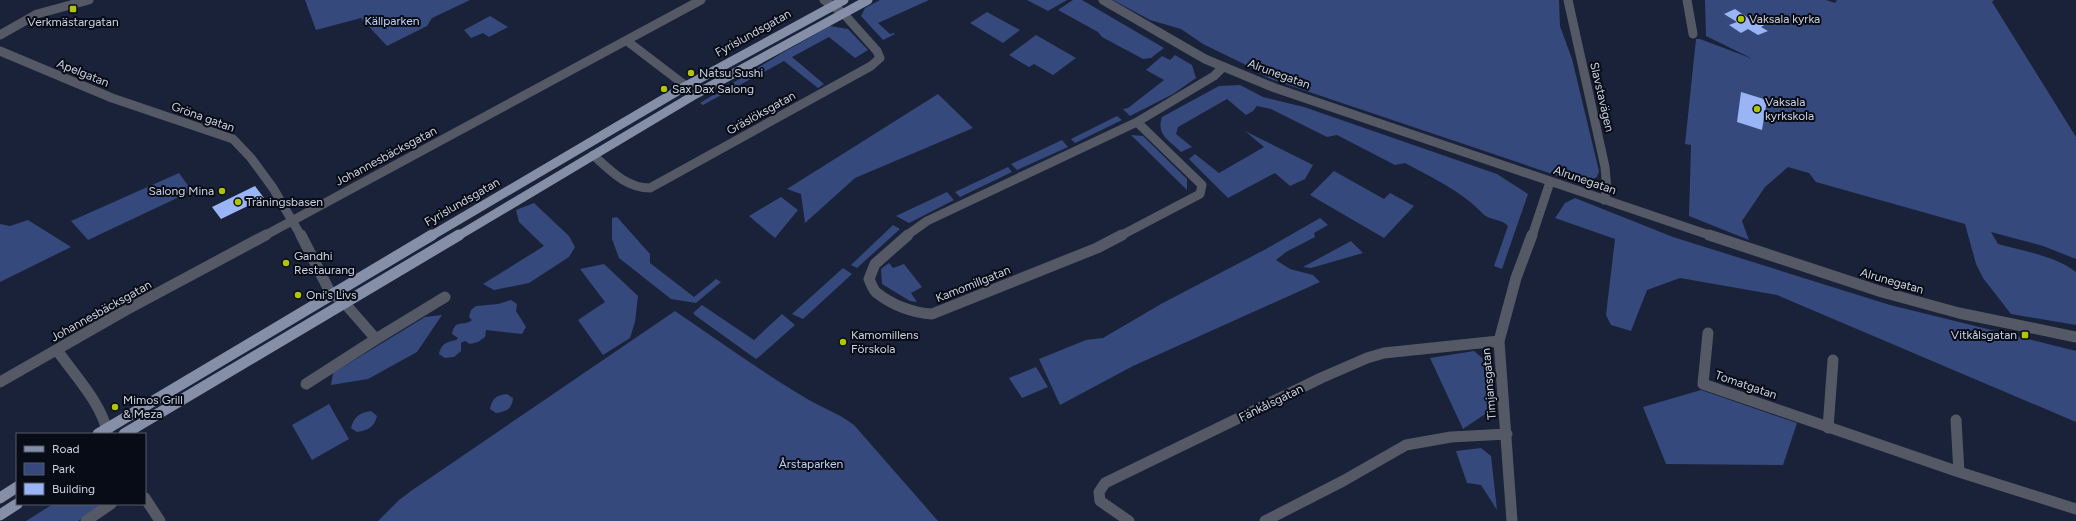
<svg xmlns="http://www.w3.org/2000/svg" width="2076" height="521" viewBox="0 0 2076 521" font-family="Figtree,sans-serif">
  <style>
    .green { fill: #36497c }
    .building { fill: #9ab5f5 }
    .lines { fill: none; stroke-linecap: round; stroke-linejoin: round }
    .minor-far1 { stroke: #545965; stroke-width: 9 }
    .minor { stroke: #545965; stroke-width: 11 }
    .major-far1 { stroke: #858fa7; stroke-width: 9 }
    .major { stroke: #858fa7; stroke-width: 11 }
    .poi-dot { fill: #b1c500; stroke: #080c16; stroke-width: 1.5 }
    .labels { text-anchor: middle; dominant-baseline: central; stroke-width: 4; stroke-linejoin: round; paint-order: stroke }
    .poi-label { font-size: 12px; fill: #cbd2e1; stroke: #080c16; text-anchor: start }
    .park-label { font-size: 12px; fill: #c1d3fc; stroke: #080c16 }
    .street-label { font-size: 12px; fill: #cbd2e1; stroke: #080c16 }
  </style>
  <rect width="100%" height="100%" fill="#192238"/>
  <path class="green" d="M 305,0 L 470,0 L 432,18 L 427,26 L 387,46 L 361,18 L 316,30 Z
    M 880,0 L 929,0 L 878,23 L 890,34 L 894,33 L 895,34 L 883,40 L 861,16 L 865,8 Z
    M 1027,0 L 1067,0 L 1048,11 Z
    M 1073,0 L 1082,0 L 1164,48 L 1151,58 L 1143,59 L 1102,37 L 1098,32 L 1058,10 Z
    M 1113,0 L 1559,0 L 1560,26 L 1572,59 L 1599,171 L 1597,177 L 1586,183 L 1576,182 L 1268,78 L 1244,64 L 1203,44 L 1181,29 L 1150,20 Z
    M 1705,0 L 1826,0 L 1835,3 L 1837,0 L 1994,0 L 1992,2 L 2076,137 L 2076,259 L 2043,246 L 1991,232 L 1998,244 C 2023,251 2056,256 2076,272 L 2076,325 L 2011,314 L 1983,278 L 1976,264 L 1965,224 L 1816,182 L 1809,173 L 1788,167 L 1765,187 L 1742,221 L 1749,240 L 1689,216 L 1691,145 L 1685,144 L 1696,39 L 1700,39 L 1753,59 L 1706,36 Z
    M 987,12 L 1020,30 L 1003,43 L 970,23 Z
    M 490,16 L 508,27 L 489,37 L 483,33 L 471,38 L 464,30 Z
    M 830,26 L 848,29 L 868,50 L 855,58 L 829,37 L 792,57 L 824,84 L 818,88 L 784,61 L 703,105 L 700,103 L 782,53 Z
    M 1036,35 L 1076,58 L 1053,75 L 1034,64 L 1029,67 L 1009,55 Z
    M 1175,55 L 1192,65 L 1196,78 L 1173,94 L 1130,116 L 1123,109 L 1128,108 L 1164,80 L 1146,70 L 1162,56 L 1170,60 Z
    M 1240,85 L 1263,97 L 1304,107 L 1497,174 L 1528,194 L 1502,269 L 1494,266 L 1508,226 C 1502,219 1489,220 1483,214 C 1462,191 1432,178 1405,163 L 1395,165 L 1337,135 L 1327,137 L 1271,109 L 1257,106 L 1253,111 L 1246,115 L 1227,99 L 1178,127 L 1176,134 L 1192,147 L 1181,152 C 1169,140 1156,135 1162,117 L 1219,86 Z
    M 938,94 L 973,128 L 855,178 L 805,223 L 801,194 L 787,189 Z
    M 1117,116 L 1122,120 L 1075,143 L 1071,139 Z
    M 1245,131 L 1313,165 L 1305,179 L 1290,186 L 1275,173 L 1228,198 L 1189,159 L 1195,154 L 1219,173 L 1264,147 Z
    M 1131,135 L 1143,136 L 1187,179 L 1187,190 Z
    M 1062,140 L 1068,147 L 1017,170 L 1011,164 Z
    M 1008,167 L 1012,172 L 960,197 L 955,192 Z
    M 1334,171 L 1384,199 L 1390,193 L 1414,206 L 1384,238 L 1310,195 Z
    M 179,173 L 192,191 L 88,240 L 71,221 Z
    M 947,192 L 954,200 L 909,223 L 896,216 Z
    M 781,197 L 798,210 L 775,238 L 749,216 Z
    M 1575,198 L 1673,237 L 1890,305 L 2076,351 L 2076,422 L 1777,295 L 1680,278 L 1647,290 L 1631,331 L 1611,325 L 1606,315 L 1615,239 L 1555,218 L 1565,203 Z
    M 534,203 L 569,236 L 575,247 L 569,257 L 529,283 L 494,290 L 483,284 L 544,246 L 519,222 L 516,210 Z
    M 617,217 L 650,254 L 650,263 L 694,297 L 716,279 L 721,282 L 696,303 L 671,299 L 619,258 L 612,239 L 612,218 Z
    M 1320,218 L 1328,225 L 1314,233 L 1315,237 L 1286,252 L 1276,260 L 1290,269 L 1313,275 L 1320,282 L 1133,366 L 1060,405 L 1039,359 L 1086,340 L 1103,338 L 1161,304 L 1266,249 Z
    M 28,220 L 71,247 L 0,282 L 0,224 L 10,226 Z
    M 893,225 L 900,229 L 857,268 L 851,265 Z
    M 1351,241 L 1363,253 L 1311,268 L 1303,267 Z
    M 889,263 L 893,268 L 904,264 L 922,287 L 911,293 L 917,302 L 910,301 L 882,284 L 881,269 Z
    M 604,264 L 638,296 L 635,322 L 630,338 L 603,355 L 578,320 L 605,302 L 580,269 Z
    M 843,268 L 852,274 L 803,319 L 792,314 Z
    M 511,300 L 517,304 L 516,311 L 526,327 L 522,334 L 486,330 L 485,337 L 478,342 L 470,344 L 465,341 L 461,343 L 461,351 L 454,357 L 445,358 L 439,354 C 441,344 446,342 456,340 L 458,338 L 452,334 C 455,318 464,327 472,320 L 469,317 L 471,310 L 476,306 L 498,304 Z
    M 702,305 L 754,340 L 782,314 L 795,325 L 760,356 L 756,359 L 696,316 L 693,313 Z
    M 675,311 C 716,339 756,368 799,394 C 817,406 837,412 854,425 L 938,521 L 378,521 L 399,500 L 411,491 Z
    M 442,315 L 417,352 L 368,379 L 331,385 L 333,373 L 425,317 Z
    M 1474,351 L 1487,362 L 1491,410 L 1463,429 L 1430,358 Z
    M 1036,367 L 1048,387 L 1022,398 L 1009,378 Z
    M 1701,390 L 1797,423 L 1783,465 L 1666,464 L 1643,407 Z
    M 507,394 L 513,398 C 512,409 507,411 496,413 L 490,409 C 492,398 497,395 507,394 Z
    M 329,404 L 349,439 L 312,460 L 292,425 Z
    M 371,411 L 377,416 C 374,428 368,430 357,432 L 351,428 C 354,416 360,413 371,411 Z
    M 1481,448 L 1491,456 L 1497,510 L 1481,485 L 1467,483 L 1456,451 Z
    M 53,504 L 103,504 L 78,521 L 26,521 Z"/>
  <path class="building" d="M 1735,9 L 1751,20 L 1755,18 L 1766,24 L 1761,27 L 1768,31 L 1758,35 L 1748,29 L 1741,33 L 1729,25 L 1737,22 L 1724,14 Z
    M 1741,92 L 1767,100 L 1762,130 L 1737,122 Z
    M 255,186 L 264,198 L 221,219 L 212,207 Z"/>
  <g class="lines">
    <path class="minor-far1" d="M 1103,0 L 1205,59 L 1275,88 L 1712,236
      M 1568,0 L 1605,167 L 1607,190 L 1604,200
      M 1687,0 L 1693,34
      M 0,35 L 37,14 L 89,0
      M 627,41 L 686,86
      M 0,51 L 112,98 L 233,139 L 251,158 L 273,188 L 301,236
      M 1137,122 L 1214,76 L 1223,67
      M 593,155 C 610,170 626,188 650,188 L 871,66 L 880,58 L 877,51 L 843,13 L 824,0
      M 264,236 L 701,0
      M 906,236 L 927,221 L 1137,122
      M 1120,236 L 1200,194 L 1202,185 L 1137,122
      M 1532,236 L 1550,182"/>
    <path class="minor" d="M 301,235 L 329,290 L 348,307 L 376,339 L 445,297
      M 908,235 L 875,264 L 869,279 C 871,283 873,290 877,293 C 892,305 913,313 932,314 L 1097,248 L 1122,235
      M 1709,235 L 1882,292 L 1959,313 L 2076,337
      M 1708,333 L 1703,384 L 1959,472 L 2076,509
      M 57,350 C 75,376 101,402 108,434
      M 0,382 L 126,310 L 266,235
      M 306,384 L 376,339
      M 1956,420 L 1959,472
      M 1828,428 L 1833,360
      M 145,498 L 160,521
      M 86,521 L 111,504
      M 1129,521 L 1100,501 L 1099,492 L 1105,483 L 1321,378 L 1367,358 L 1384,353 L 1499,341
      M 1265,521 L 1343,481 L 1406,445 L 1451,437 L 1507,434
      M 1512,521 L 1499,341 L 1516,278 L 1532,235"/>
    <path class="major-far1" d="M 431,236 L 686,86 L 844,0
      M 458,236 L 696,94 L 868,0"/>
    <path class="major" d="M 98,434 L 432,235
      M 124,434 L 459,235
      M 0,498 L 17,487
      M 0,515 L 17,504"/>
  </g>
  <g class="poi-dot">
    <rect x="69" y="5" width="8" height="8" rx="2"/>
    <circle cx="1741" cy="19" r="4"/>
    <circle cx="691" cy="73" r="4"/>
    <circle cx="664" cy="89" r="4"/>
    <circle cx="1757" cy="109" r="4"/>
    <circle cx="222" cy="191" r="4"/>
    <circle cx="238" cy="202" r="4"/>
    <circle cx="286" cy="263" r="4"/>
    <circle cx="298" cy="295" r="4"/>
    <rect x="2021" y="331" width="8" height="8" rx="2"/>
    <circle cx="843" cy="342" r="4"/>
    <circle cx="115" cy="407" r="4"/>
  </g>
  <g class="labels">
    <g class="poi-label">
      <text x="1749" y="19">Vaksala kyrka</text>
      <text x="73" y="22" text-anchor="middle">Verkmästargatan</text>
      <text x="699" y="73">Natsu Sushi</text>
      <text x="672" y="89">Sax Dax Salong</text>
      <text x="1765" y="102">Vaksala<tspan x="1765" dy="14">kyrkskola</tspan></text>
      <text x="214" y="191" text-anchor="end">Salong Mina</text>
      <text x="246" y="202">Träningsbasen</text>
      <text x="294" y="256">Gandhi<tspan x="294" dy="14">Restaurang</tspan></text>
      <text x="306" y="295">Oni's Livs</text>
      <text x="851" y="335">Kamomillens<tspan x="851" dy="14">Förskola</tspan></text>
      <text x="2017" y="335" text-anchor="end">Vitkålsgatan</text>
      <text x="123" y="400">Mimos Grill<tspan x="123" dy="14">&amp; Meza</tspan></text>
    </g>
    <g class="park-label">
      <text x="392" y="21">Källparken</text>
      <text x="811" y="464">Årstaparken</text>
    </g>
    <g class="street-label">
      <text transform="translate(753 33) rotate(-29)">Fyrislundsgatan</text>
      <text transform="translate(83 73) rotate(22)">Apelgatan</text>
      <text transform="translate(1279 74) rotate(20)">Alrunegatan</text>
      <text transform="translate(1602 97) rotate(77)">Slavstavägen</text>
      <text transform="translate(761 113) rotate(-29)">Gräslöksgatan</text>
      <text transform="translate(203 117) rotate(20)">Gröna gatan</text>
      <text transform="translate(386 156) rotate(-28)">Johannesbäcksgatan</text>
      <text transform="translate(1585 180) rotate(19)">Alrunegatan</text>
      <text transform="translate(462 202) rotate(-30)">Fyrislundsgatan</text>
      <text transform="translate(1892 281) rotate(16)">Alrunegatan</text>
      <text transform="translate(973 284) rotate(-22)">Kamomillgatan</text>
      <text transform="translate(101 311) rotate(-29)">Johannesbäcksgatan</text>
      <text transform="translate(1489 384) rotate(-95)">Timjansgatan</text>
      <text transform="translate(1746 385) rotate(19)">Tomatgatan</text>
      <text transform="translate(1271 403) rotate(-26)">Fänkålsgatan</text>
    </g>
  </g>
  <rect x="16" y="433" width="130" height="72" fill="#080c16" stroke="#565b67"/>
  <rect x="24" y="446" width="20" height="6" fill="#858fa7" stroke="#565b67"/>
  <text x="52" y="453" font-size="12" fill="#cbd2e1">Road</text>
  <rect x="24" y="463" width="20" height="12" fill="#36497c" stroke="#565b67"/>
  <text x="52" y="473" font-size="12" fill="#cbd2e1">Park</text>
  <rect x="24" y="483" width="20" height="12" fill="#9ab5f5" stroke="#565b67"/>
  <text x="52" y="493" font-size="12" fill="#cbd2e1">Building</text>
</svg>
